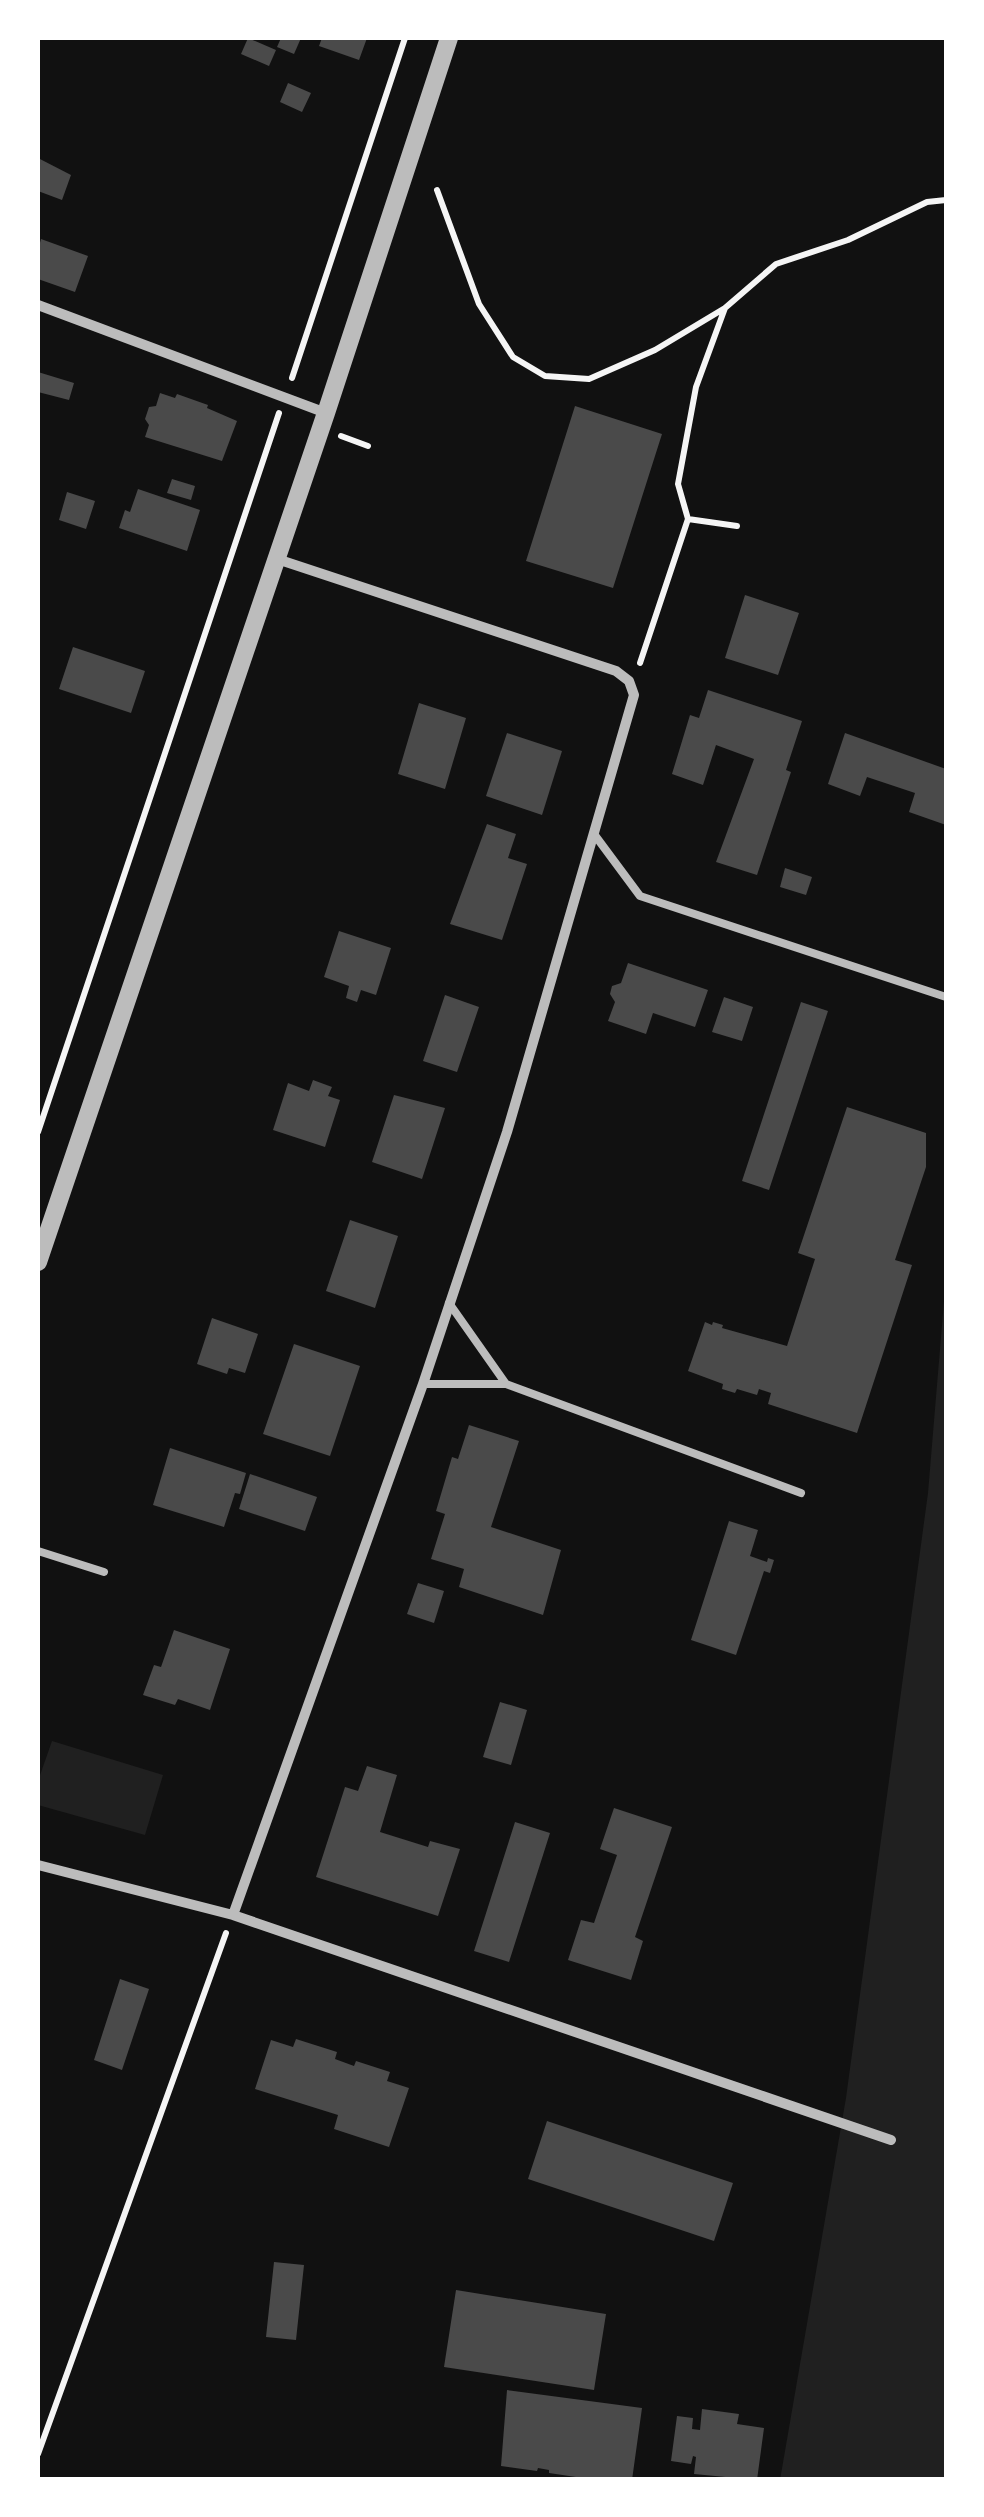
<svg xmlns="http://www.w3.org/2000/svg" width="984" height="2517" viewBox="0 0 984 2517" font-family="Raleway,sans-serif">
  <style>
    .green { fill: #202020 }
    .building { fill: #4a4a4a }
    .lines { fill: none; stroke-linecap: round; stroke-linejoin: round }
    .path { stroke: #f5f5f5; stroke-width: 6 }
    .service { stroke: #bcbcbc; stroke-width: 8 }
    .minor { stroke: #bcbcbc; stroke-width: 10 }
    .tertiary { stroke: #bcbcbc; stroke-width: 18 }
  </style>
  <rect width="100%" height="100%" fill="#111"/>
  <path class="green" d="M 946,1277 L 946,2479 L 780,2480 L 846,2098 L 928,1493 Z
    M 52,1741 L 163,1775 L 145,1835 L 38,1805 L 38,1781 Z"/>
  <path class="building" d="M 248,38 L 276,50 L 269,66 L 241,54 Z
    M 281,38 L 301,38 L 294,54 L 277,47 Z
    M 322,38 L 367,38 L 359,60 L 319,46 Z
    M 288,83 L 311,93 L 302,112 L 280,102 Z
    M 38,158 L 71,175 L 62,200 L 38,191 Z
    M 41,239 L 88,256 L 75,292 L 38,279 L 38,250 Z
    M 38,372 L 74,383 L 69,400 L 38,392 Z
    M 160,393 L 175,398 L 177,394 L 208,405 L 207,408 L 237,421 L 222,461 L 145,437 L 149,425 L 145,419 L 149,407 L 156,406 Z
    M 575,406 L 662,434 L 613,588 L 526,561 Z
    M 172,479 L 195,486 L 191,500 L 167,493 Z
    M 138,489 L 200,510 L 187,551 L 119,528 L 125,510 L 130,512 Z
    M 67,492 L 95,501 L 86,529 L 59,520 Z
    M 745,595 L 799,613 L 778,675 L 725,658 Z
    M 73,647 L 145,671 L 131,713 L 59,689 Z
    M 708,690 L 802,721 L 786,770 L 791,772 L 757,875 L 716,862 L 754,759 L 716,745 L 703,785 L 672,774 L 690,715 L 699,718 Z
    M 419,703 L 466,718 L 445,789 L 398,774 Z
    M 507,733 L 562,751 L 542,815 L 486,796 Z
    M 845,733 L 946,769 L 946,825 L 909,812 L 915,793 L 867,777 L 860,796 L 828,784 Z
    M 487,824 L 516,834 L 508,858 L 527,864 L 502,940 L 450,924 Z
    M 785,868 L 812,877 L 806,895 L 780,887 Z
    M 339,931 L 391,948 L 376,995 L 361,990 L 357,1002 L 346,998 L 349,986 L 324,977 Z
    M 628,963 L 708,990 L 695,1027 L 653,1013 L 646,1034 L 608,1021 L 615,1002 L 610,994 L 612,986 L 621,983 Z
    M 445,995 L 479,1007 L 457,1072 L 423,1061 Z
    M 724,997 L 753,1007 L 742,1041 L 712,1032 Z
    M 801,1002 L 828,1011 L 769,1190 L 742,1181 Z
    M 313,1080 L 332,1087 L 328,1096 L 340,1100 L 325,1147 L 273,1130 L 288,1083 L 309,1091 Z
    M 394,1095 L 445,1108 L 422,1179 L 372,1162 Z
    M 847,1107 L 926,1133 L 926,1167 L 895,1260 L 912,1265 L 857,1433 L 768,1404 L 771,1393 L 759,1389 L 757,1395 L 737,1389 L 735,1393 L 722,1389 L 723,1384 L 688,1371 L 705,1322 L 712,1325 L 713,1322 L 723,1325 L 722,1328 L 787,1346 L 815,1259 L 798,1253 Z
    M 350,1220 L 398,1236 L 375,1308 L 326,1291 Z
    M 212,1318 L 258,1334 L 245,1373 L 229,1368 L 227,1374 L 197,1364 Z
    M 294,1344 L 360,1366 L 330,1456 L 263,1434 Z
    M 469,1425 L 519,1441 L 491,1527 L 561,1550 L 543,1615 L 459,1587 L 464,1569 L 431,1559 L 445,1514 L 436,1511 L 452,1457 L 458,1459 Z
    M 170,1448 L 246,1473 L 240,1494 L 235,1493 L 224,1527 L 153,1505 Z
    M 250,1474 L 317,1497 L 305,1531 L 239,1509 Z
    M 729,1521 L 758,1530 L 750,1556 L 767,1562 L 768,1558 L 774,1560 L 770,1573 L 764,1571 L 736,1655 L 691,1640 Z
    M 418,1583 L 444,1591 L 434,1623 L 407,1614 Z
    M 174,1630 L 230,1649 L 210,1710 L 178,1699 L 175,1705 L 143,1695 L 154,1665 L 161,1667 Z
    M 500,1702 L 527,1710 L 511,1765 L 483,1757 Z
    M 367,1766 L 397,1775 L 380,1832 L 428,1847 L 430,1841 L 460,1849 L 438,1916 L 316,1877 L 345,1787 L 358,1791 Z
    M 614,1808 L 672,1827 L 635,1937 L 643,1941 L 631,1980 L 568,1960 L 581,1920 L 594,1923 L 617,1855 L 600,1849 Z
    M 515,1822 L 550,1833 L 509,1962 L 474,1951 Z
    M 120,1979 L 149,1989 L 122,2070 L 94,2060 Z
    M 296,2039 L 337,2052 L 335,2059 L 354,2066 L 356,2061 L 390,2072 L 387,2081 L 409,2088 L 389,2147 L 334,2129 L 338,2115 L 255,2089 L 271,2040 L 293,2047 Z
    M 547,2121 L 733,2183 L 714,2241 L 528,2179 Z
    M 274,2262 L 304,2265 L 296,2340 L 266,2337 Z
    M 456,2290 L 606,2314 L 594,2390 L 444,2367 Z
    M 507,2390 L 642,2408 L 632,2480 L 596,2480 L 549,2473 L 549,2470 L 538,2468 L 537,2471 L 501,2466 Z
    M 702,2409 L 739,2414 L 737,2424 L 764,2428 L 757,2480 L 694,2474 L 696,2457 L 693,2456 L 691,2464 L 671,2461 L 677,2416 L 693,2418 L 692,2429 L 700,2430 Z"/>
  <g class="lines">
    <path class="path" d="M 437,190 L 479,304 L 513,357 L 545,376 L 589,379 L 655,350 L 725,308 L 776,264 L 848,240 L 927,202 L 946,200
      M 292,378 L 405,38
      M 341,436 L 368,446
      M 688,519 L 737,526
      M 640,663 L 688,519 L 678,484 L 696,387 L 725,308
      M 38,1132 L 279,413
      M 38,2454 L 226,1933"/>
    <path class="service" d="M 594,834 L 640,896 L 946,997
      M 449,1303 L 506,1384 L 801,1493
      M 423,1384 L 506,1384
      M 38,1551 L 104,1572"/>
    <path class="minor" d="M 38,305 L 326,413
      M 38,1865 L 233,1915 L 891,2140
      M 233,1915 L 423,1384 L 507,1132 L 634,695 L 629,681 L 616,671 L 277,559"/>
    <path class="tertiary" d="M 38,1262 L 326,413 L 449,38"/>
  </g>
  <rect width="984" height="2517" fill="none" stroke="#ffffff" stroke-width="80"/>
</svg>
